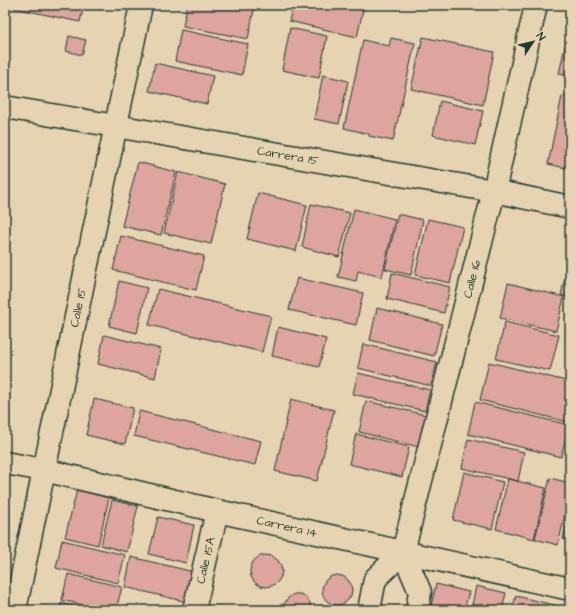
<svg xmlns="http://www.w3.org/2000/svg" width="575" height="615" viewBox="0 0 575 615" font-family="'Architects Daughter',sans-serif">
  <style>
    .building { fill: #dea49e; stroke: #1f3d34 }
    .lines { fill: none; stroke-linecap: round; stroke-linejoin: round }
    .street-casing { stroke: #1f3d34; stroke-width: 25 }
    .street { stroke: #e6d3b1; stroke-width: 22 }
    .labels { text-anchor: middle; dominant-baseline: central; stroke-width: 4; stroke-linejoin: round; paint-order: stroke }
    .street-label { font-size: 12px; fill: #1f3d34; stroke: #e6d3b1 }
  </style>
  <rect width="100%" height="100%" fill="#e6d3b1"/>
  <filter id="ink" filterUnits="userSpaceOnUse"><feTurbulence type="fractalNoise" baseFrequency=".025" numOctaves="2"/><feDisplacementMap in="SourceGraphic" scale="8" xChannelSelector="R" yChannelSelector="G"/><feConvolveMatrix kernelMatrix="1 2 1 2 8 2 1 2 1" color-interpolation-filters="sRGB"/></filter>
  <g filter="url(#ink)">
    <path class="building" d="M 5,5 L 84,5 L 80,22 L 5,6 Z
      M 187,5 L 255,5 L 248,39 L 183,26 Z
      M 293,5 L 364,5 L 357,37 L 289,21 Z
      M 290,28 L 327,36 L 319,78 L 282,70 Z
      M 181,30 L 248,44 L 242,75 L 175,61 Z
      M 69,36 L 86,40 L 82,55 L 66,51 Z
      M 423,37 L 494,52 L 483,105 L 411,89 Z
      M 391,38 L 415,43 L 393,141 L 369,136 L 369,134 L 344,128 L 363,40 L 389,46 Z
      M 566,41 L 570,42 L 570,76 L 559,74 Z
      M 155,63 L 213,76 L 207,104 L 149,91 Z
      M 323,75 L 348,81 L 339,124 L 314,119 Z
      M 562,96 L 570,97 L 570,169 L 548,164 Z
      M 440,101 L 483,111 L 475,145 L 433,135 Z
      M 138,162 L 176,172 L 161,235 L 122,226 Z
      M 178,172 L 225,184 L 211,244 L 164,233 Z
      M 258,193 L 307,205 L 296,251 L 247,239 Z
      M 311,204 L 350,213 L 339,257 L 302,247 Z
      M 354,209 L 395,219 L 382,277 L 358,271 L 356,281 L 338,277 Z
      M 398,214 L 423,220 L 411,275 L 385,269 Z
      M 428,219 L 463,227 L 450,283 L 415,275 Z
      M 121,236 L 204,256 L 196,290 L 113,270 Z
      M 570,257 L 570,297 L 561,295 Z
      M 392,273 L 450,287 L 444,313 L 387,299 Z
      M 297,278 L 363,293 L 356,325 L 289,310 Z
      M 119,281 L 147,288 L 137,333 L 109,326 Z
      M 508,283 L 564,297 L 556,331 L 500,318 Z
      M 158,289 L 271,316 L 262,352 L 149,325 Z
      M 377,308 L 442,324 L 434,356 L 370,340 Z
      M 505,322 L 559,335 L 550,371 L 496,359 Z
      M 278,327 L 326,339 L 319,367 L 272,356 Z
      M 104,335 L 161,349 L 155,378 L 98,364 Z
      M 363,344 L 437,362 L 431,386 L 358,368 Z
      M 489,362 L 570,382 L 570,414 L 568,422 L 480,400 Z
      M 358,373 L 430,390 L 425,411 L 353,394 Z
      M 94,399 L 133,408 L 125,444 L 86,435 Z
      M 291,399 L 334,410 L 317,481 L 275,471 Z
      M 366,401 L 426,415 L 419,447 L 359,432 Z
      M 475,402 L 569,425 L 561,457 L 468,434 Z
      M 139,411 L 261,441 L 255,465 L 134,436 Z
      M 356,434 L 409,447 L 402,477 L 349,464 Z
      M 468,439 L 524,452 L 518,481 L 462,468 Z
      M 464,472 L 503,482 L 492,529 L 453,520 Z
      M 550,478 L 570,483 L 570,493 L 558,545 L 535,539 Z
      M 508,479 L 546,488 L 534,539 L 496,529 Z
      M 77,490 L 109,498 L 98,545 L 65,537 Z
      M 112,500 L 138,506 L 127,552 L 101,545 Z
      M 570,509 L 570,541 L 563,539 Z
      M 158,517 L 194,525 L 186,563 L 149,554 Z
      M 62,540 L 125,555 L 118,583 L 56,568 Z
      M250 571a16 16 0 1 1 32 0a16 16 0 1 1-32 0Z
      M 131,557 L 194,572 L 187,602 L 125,587 Z
      M 68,574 L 122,587 L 116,610 L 104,610 L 62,600 Z
      M322 590a15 15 0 1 1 30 0a15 15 0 1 1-30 0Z
      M 436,584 L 469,592 L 464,610 L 430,610 Z
      M 476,586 L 506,593 L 502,610 L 471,610 Z
      M 294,594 L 300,594 L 306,597 L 310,603 L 311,610 L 285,610 L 284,604 L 288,598 Z
      M 516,596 L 567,608 L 566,610 L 512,610 Z
      M 61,603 L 91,610 L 59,610 Z"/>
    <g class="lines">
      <g class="street-casing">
        <g id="street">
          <path id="s1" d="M 5,107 L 494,191 L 570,207"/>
          <path id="s2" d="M 5,463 L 44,470 L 217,511 L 570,589"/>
          <path d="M 403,552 L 420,592 L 417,610"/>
          <path id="s3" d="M 15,610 L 141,5"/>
          <path id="s4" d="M 194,610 L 217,511"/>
          <path id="s5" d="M 369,610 L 375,579 L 403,552 L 494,191 L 536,5"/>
        </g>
      </g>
      <use href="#street" class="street"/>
    </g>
  </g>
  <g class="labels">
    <g class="street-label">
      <text stroke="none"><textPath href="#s1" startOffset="287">Carrera 15</textPath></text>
      <text stroke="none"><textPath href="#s5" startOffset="352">Calle 16</textPath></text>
      <text stroke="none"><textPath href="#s3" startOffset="309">Calle 15</textPath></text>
      <text stroke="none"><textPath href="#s2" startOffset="289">Carrera 14</textPath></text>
      <text stroke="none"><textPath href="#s4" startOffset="51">Calle 15A</textPath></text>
    </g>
  </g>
  <rect width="575" height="615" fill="none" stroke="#e6d3b1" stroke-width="20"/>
  <rect x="10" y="10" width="555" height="595" fill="none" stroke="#1f3d34" stroke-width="1.5" filter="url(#ink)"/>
  <g transform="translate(533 42) rotate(55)" stroke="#e6d3b1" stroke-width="3" paint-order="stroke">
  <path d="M0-3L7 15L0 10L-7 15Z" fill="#1f3d34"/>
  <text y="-6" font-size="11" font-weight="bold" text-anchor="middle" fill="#1f3d34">N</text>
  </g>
</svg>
